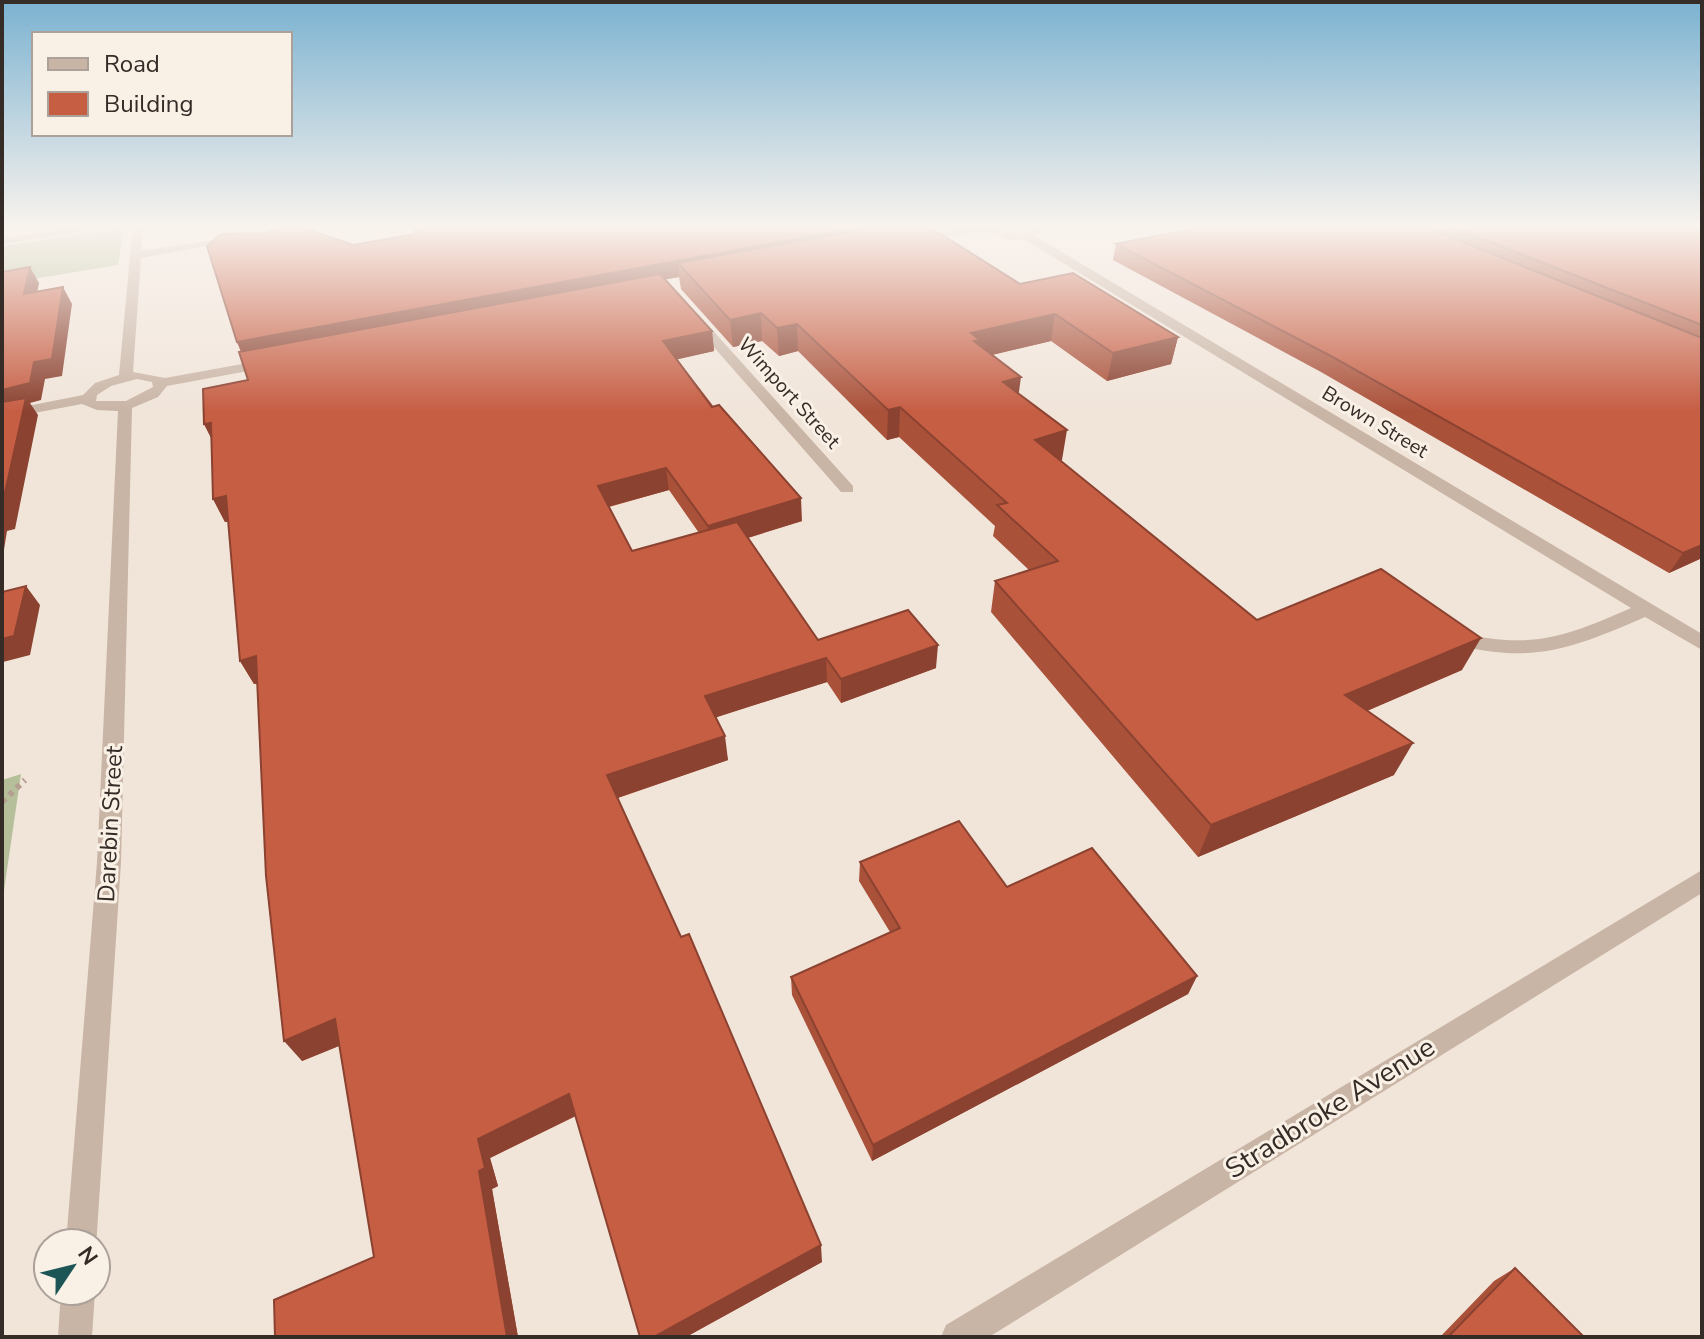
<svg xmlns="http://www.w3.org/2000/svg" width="1704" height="1339" viewBox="0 0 1704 1339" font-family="'Nunito Sans',sans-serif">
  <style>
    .green { fill: #b5c09a }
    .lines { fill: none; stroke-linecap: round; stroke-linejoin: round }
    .path { stroke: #b59f90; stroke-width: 6; stroke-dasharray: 5 5; stroke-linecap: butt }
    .minor { fill: #c9b5a6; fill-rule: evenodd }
    .wall { fill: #aa513a; fill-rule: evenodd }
    .shaded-wall { fill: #8b4230 }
    .building { fill: #c65e44; stroke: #8b4230; stroke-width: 2 }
    .labels { text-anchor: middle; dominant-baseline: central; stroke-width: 6; stroke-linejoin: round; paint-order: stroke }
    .far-street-label { font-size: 20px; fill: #352b27; stroke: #f9f0e6 }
    .street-label { font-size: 24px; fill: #352b27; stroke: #f9f0e6 }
    .near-street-label { font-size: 28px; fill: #352b27; stroke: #f9f0e6 }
  </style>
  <rect width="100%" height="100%" fill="#f1e5da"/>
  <path class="green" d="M 124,228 L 118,265 L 2,284 L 2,246 Z
    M 21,774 L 2,904 L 2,780 Z"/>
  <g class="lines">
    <path class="path" d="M 2,802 L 25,780"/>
    <path class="minor" d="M 103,224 L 128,224 L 2,244 L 2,238 Z
      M 133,224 L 143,224 L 141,251 L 234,237 L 239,240 L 141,258 L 133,372 L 165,378 L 270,359 L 277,363 L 270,367 L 167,386 L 158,397 L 132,408 L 121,862 L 96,1248 L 96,1243 L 66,1243 L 97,862 L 118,411 L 97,410 L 82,404 L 2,419 L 2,411 L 83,395 L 95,383 L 119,375 ZM 137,379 L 152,382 L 153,387 L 126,401 L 96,401 L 97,395 L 111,386 Z
      M 323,224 L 346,224 L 282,236 L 277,233 Z
      M 989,224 L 999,224 L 998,229 L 1022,234 L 1037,226 L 1069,224 L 1041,232 L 1035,236 L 1702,634 L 1702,650 L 1645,617 C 1567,651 1529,665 1445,642 L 1442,637 L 1445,632 L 1452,631 C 1528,650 1561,639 1631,608 L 1025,240 L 1010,240 L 987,231 L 914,241 L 909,238 Z
      M 690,314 L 698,314 L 853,486 L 853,492 L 841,492 L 690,320 Z
      M 1702,870 L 1702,893 L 989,1337 L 941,1337 L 946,1325 Z
      M 61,1291 L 95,1291 L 92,1337 L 58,1337 Z"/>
  </g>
  <path class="wall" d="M 412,224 L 925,224 L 1020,284 L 1178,337 L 1171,364 L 1107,381 L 1051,341 L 992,355 L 1062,460 L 1061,461 L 1257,620 L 1462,670 L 1367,711 L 1394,775 L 1198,857 L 991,612 L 995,581 L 1029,570 L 993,536 L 995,526 L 899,437 L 887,440 L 798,351 L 779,356 L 762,341 L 733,347 L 681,289 L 679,277 L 665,279 L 712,331 L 714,351 L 677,359 L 802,521 L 748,538 L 818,640 L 936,668 L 841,703 L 827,682 L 716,717 L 728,760 L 618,798 L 822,1262 L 686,1337 L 640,1337 L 576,1116 L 490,1158 L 498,1186 L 492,1189 L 518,1337 L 275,1337 L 374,1257 L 339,1046 L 302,1061 L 257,684 L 254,684 L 240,661 L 228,522 L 225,522 L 213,499 L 212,439 L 204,424 L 248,380 L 241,352 L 237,342 L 415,234 ZM 669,490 L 699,533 L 632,551 L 609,507 Z
    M 1217,224 L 1702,224 L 1702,558 L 1669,573 L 1321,372 L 1113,260 L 1116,244 Z
    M 860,862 L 1007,887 L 1197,976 L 1188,994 L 872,1161 L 792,995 L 791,977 L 890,932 L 859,881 Z
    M 1515,1268 L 1584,1337 L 1440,1337 L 1494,1281 Z"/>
  <path class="shaded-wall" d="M 877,224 L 919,224 L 678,263 L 679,277 L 245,360 L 237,342 Z
    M 30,267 L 39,283 L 34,310 L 24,294 Z
    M 63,287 L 72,304 L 62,376 L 45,379 L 41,400 L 30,403 L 38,415 L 15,529 L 7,531 L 2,562 L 2,390 L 34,362 Z
    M 761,313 L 762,341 L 733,347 L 730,320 Z
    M 1055,314 L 1051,341 L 978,358 L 971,333 Z
    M 797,324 L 798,351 L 779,356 L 777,328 Z
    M 712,331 L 714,351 L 666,362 L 663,341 Z
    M 1178,337 L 1171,364 L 1107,381 L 1113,353 Z
    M 1021,377 L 1017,406 L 1003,382 Z
    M 900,407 L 899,437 L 887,440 L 888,410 Z
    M 211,423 L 215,446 L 204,424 Z
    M 1067,430 L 1062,460 L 1031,470 L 1035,440 Z
    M 666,468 L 669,490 L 603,508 L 598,486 Z
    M 226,496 L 238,519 L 225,522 L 213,499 Z
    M 801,498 L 802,521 L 711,549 L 708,526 Z
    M 1702,545 L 1702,558 L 1669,573 L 1683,553 Z
    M 26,586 L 40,605 L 30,655 L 3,662 L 2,666 L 2,639 Z
    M 1481,638 L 1462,670 L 1329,727 L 1345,695 Z
    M 938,645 L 936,668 L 841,703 L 841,679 Z
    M 256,656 L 269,680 L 254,684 L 240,661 Z
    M 826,658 L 827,682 L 708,720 L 705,696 Z
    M 725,736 L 728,760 L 614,799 L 607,775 Z
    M 1413,743 L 1394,775 L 1198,857 L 1211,825 Z
    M 1197,976 L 1188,994 L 872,1161 L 873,1145 Z
    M 335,1019 L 351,1041 L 302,1061 L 284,1041 Z
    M 569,1094 L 579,1114 L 490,1158 L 498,1186 L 492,1189 L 518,1337 L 507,1337 L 479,1171 L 478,1139 Z
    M 821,1245 L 822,1262 L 686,1337 L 654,1337 Z"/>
  <path class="building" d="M 293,224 L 353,245 L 420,233 L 414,224 L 877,224 L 237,342 L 207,246 L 221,234 L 265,233 Z
    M 893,224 L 925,224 L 1020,284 L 1073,273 L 1178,337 L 1113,353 L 1055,314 L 971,333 L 980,340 L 974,341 L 1021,377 L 1003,382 L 1067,430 L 1035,440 L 1257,620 L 1381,569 L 1481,638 L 1345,695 L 1413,743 L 1211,825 L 995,581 L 1058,561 L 997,505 L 1007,503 L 900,407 L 888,410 L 797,324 L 777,328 L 761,313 L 730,320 L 678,263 Z
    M 1217,224 L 1418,224 L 1702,338 L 1702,545 L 1683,553 L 1327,354 L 1116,244 Z
    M 1444,224 L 1702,224 L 1702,325 Z
    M 30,267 L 24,294 L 63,287 L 52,359 L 34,362 L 30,383 L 2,390 L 2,272 Z
    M 660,274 L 712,331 L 663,341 L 712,407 L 719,405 L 801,498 L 708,526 L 666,468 L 598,486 L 632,551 L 737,522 L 818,640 L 908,610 L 938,645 L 841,679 L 826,658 L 705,696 L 725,736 L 607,775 L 681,937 L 689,934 L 821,1245 L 654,1337 L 640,1337 L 569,1094 L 478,1139 L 485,1168 L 479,1171 L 507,1337 L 275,1337 L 274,1300 L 374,1257 L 335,1019 L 284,1041 L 266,876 L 256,656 L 240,661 L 226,496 L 213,499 L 211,423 L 204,424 L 203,389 L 248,380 L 239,352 Z
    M 26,398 L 2,506 L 2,402 Z
    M 26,586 L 14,636 L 2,639 L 2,592 Z
    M 959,821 L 1007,887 L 1092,848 L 1197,976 L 873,1145 L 791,977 L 900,928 L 860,862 Z
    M 1515,1268 L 1584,1337 L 1448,1337 Z"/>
  <linearGradient id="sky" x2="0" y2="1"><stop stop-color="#7bb2d1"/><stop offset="0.55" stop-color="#f9f3ee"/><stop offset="1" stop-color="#f9f3ee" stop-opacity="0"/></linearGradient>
  <rect width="1704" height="411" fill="url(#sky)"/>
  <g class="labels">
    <g class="far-street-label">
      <text transform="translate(789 393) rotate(48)">Wimport Street</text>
      <text transform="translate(1375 422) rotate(31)">Brown Street</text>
    </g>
    <g class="street-label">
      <text transform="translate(110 824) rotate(-87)">Darebin Street</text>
    </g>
    <g class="near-street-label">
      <text transform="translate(1330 1108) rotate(-32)">Stradbroke Avenue</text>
    </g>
  </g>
  <rect width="1704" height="1339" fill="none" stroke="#352b27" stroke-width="8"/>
  <rect x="32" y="32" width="260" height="104" fill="#f9f0e6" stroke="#aba19a" stroke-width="2"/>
  <rect x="48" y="58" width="40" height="12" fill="#c9b5a6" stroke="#aba19a" stroke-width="2"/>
  <text x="104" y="72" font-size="24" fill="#352b27">Road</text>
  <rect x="48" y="92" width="40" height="24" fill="#c65e44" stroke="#aba19a" stroke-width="2"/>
  <text x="104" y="112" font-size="24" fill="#352b27">Building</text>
  <g transform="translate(72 1267) rotate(55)"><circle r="38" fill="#f9f0e6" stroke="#aba19a" stroke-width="2"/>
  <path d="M0-6L14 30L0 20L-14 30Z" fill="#1d5557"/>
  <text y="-12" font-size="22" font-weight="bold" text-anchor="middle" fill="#352b27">N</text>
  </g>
</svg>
